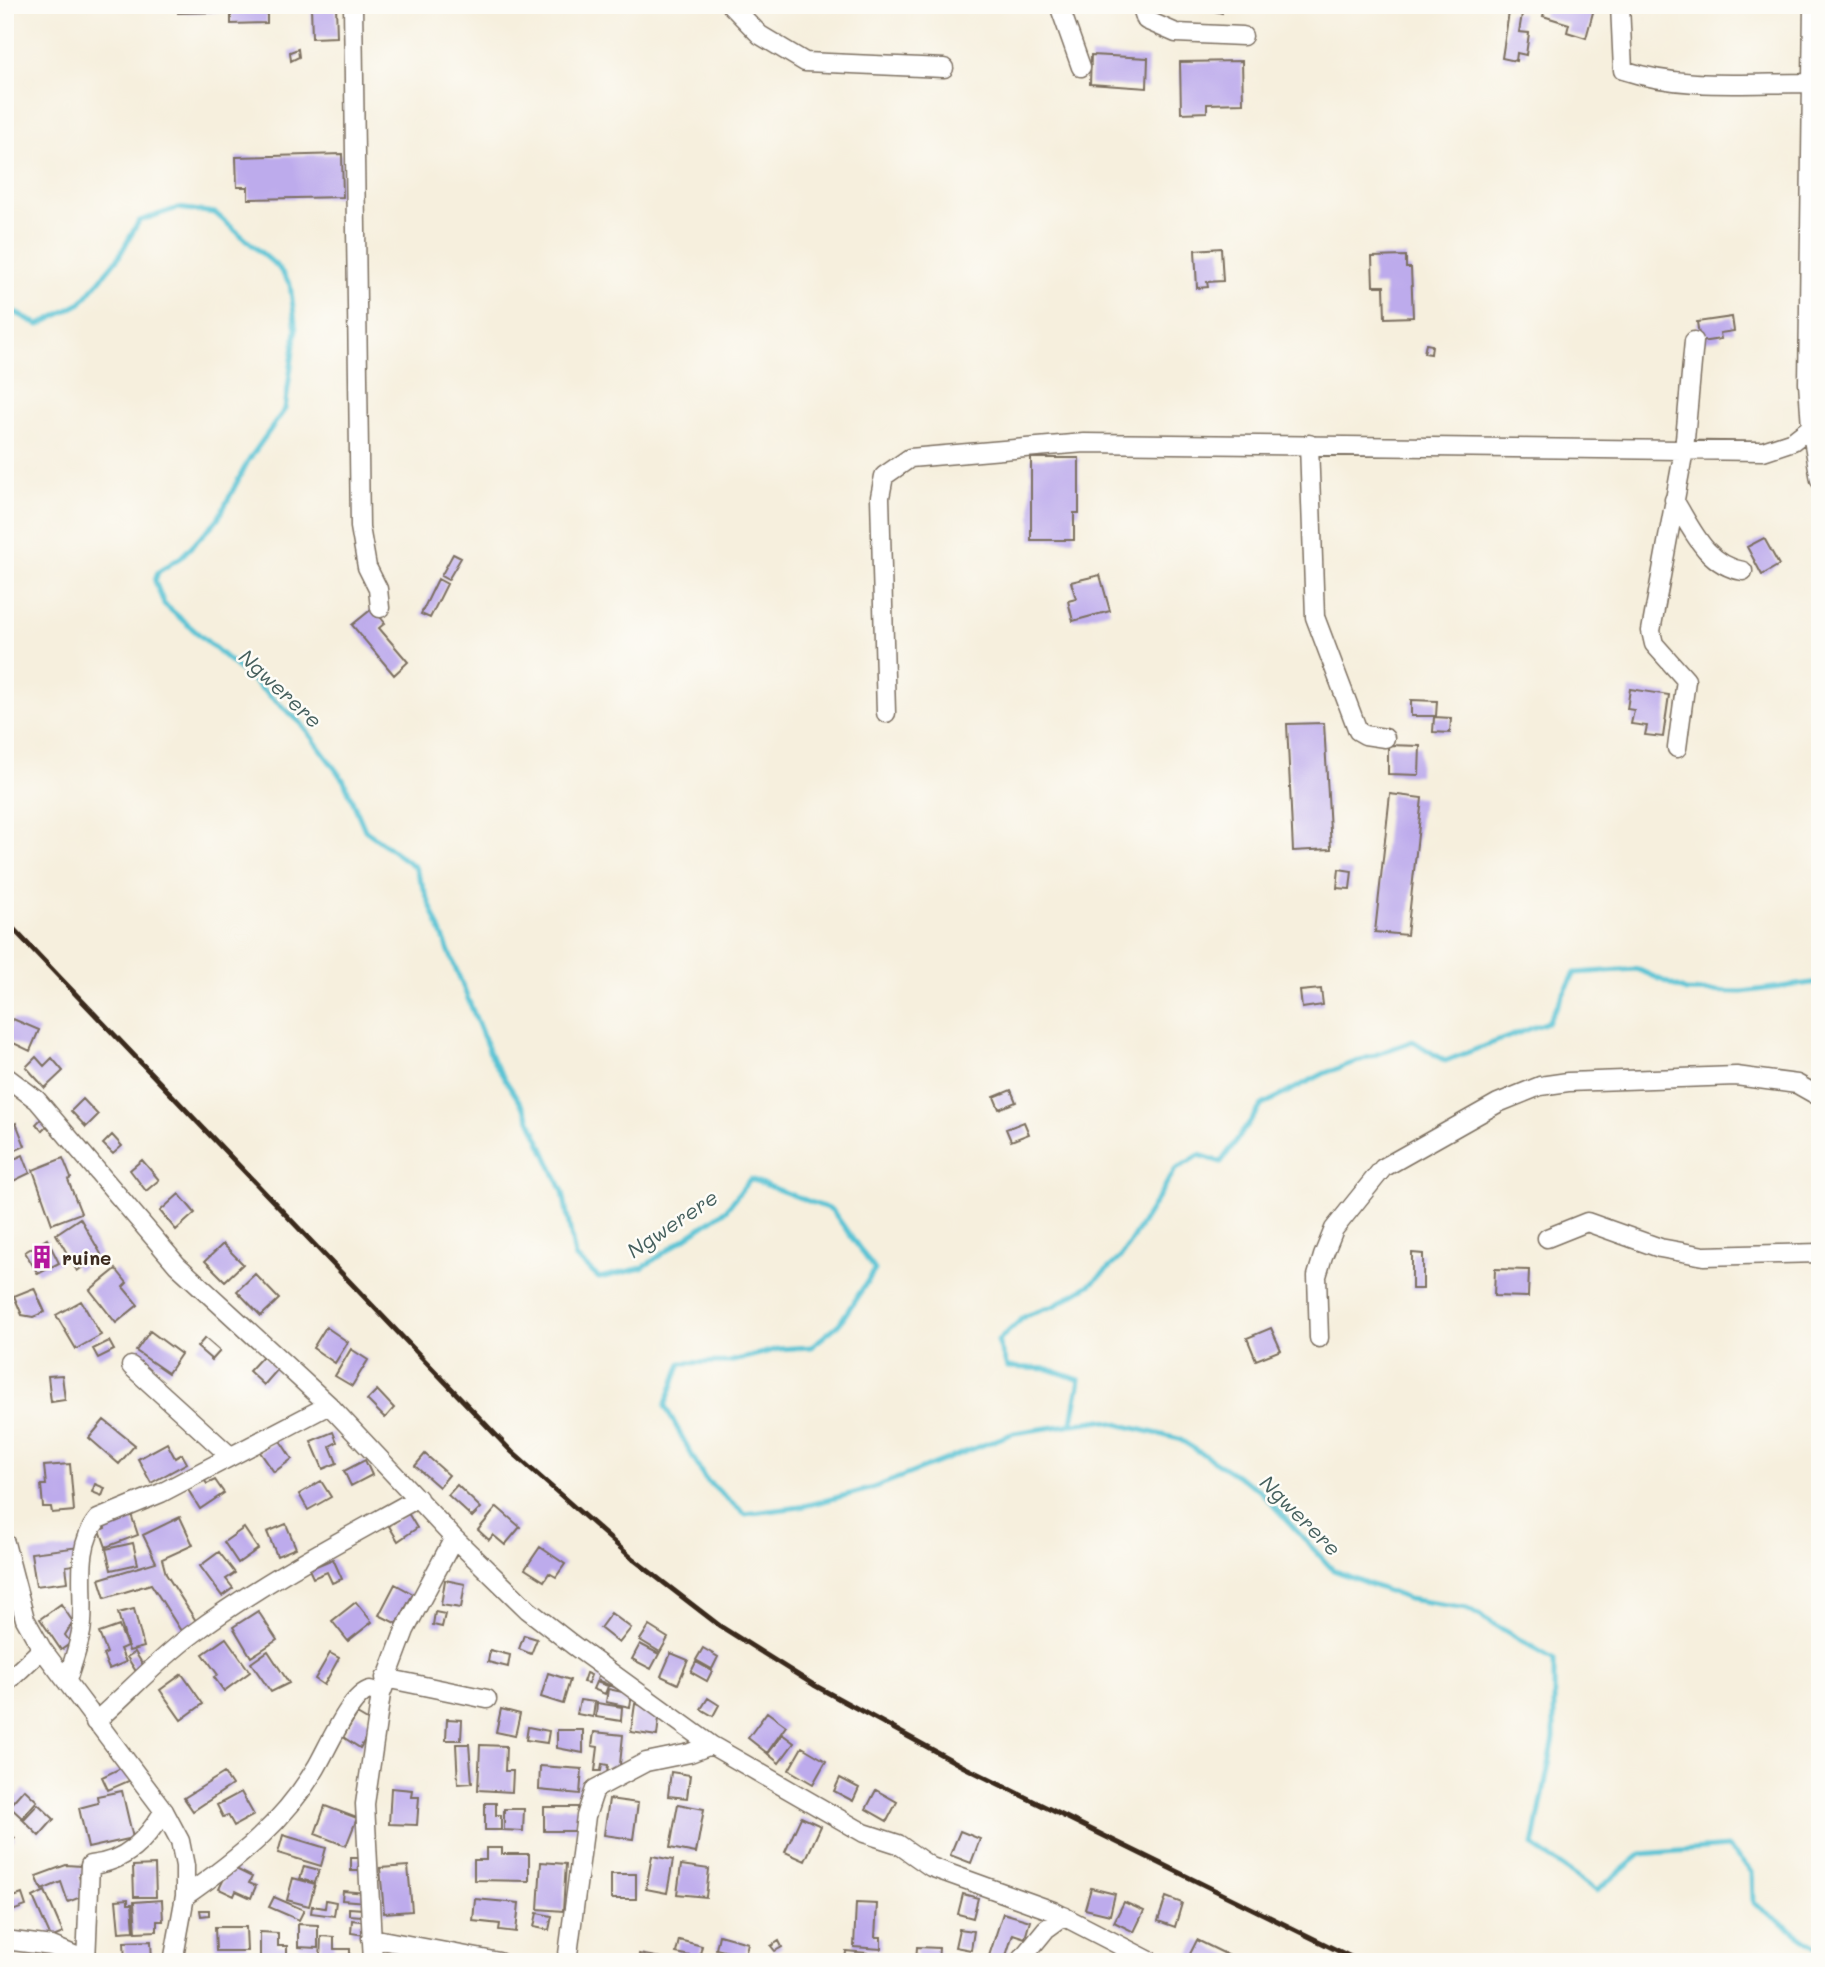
<svg xmlns="http://www.w3.org/2000/svg" width="1825" height="1967" viewBox="0 0 1825 1967" font-family="Mali,sans-serif">
  <style>
    .lines { fill: none; stroke-linecap: round; stroke-linejoin: round }
    .stream { stroke: #59c3d4; stroke-width: 5 }
    .building { fill: #bdabec }
    .minor-casing { stroke: #7c6f61; stroke-width: 21 }
    .minor { stroke: #fff; stroke-width: 18 }
    .rail { stroke: #3b2a1e; stroke-width: 5 }
    .labels { text-anchor: middle; dominant-baseline: central; stroke-width: 5; stroke-linejoin: round; paint-order: stroke }
    .poi-label { font-size: 19px; font-weight: bold; fill: #3b2a1e; stroke: #fdfcf7; text-anchor: start }
    .water-label { font-size: 21px; font-style: italic; fill: #46605e; stroke: #fdfcf7 }
  </style>
  <rect width="100%" height="100%" fill="#fdfcf7"/>
  <filter id="ink" filterUnits="userSpaceOnUse"><feTurbulence type="fractalNoise" baseFrequency=".0143" numOctaves="2"/><feDisplacementMap in="SourceGraphic" scale="14" xChannelSelector="R" yChannelSelector="G"/><feConvolveMatrix kernelMatrix="1 2 1 2 8 2 1 2 1" color-interpolation-filters="sRGB"/></filter>
  <filter id="wash" filterUnits="userSpaceOnUse"><feTurbulence type="fractalNoise" baseFrequency=".00686" numOctaves="4" result="noise"/><feDisplacementMap in="SourceGraphic" scale="28" xChannelSelector="R" yChannelSelector="G"/><feGaussianBlur stdDeviation="1.57" result="paint"/><feColorMatrix in="noise" values="0 0 0 0 0 0 0 0 0 0 0 0 0 0 0 0 0 1.4 0 .05"/><feComposite in="paint" operator="in"/></filter>
  <g filter="url(#wash)">
    <rect width="100%" height="100%" fill="#f6efdd"/>
    <g class="lines">
      <path class="stream" d="M 5,307 L 39,325 L 81,303 L 118,258 L 139,221 L 178,208 L 215,213 L 278,267 L 290,284 L 296,330 L 285,409 L 248,461 L 218,519 L 181,557 L 158,572 L 155,581 L 164,604 L 301,723 L 344,781 L 365,830 L 415,867 L 493,1061 L 527,1113 L 563,1192 L 575,1257 L 599,1278 L 642,1268 L 726,1210 L 750,1179 L 832,1210 L 875,1270 L 839,1324 L 811,1347 L 778,1349 L 729,1362 L 681,1363 L 665,1406 L 705,1479 L 745,1514 L 800,1507 L 870,1489 L 1014,1433 L 1101,1420 L 1179,1439 L 1258,1489 L 1333,1570 L 1408,1599 L 1467,1608 L 1554,1660 L 1554,1738 L 1533,1846 L 1597,1891 L 1641,1854 L 1728,1847 L 1752,1872 L 1753,1903 L 1820,1950
        M 1072,1422 L 1080,1380 L 1048,1369 L 1007,1367 L 998,1341 L 1025,1316 L 1054,1306 L 1091,1284 L 1121,1257 L 1175,1170 L 1199,1155 L 1221,1162 L 1262,1105 L 1325,1073 L 1413,1041 L 1445,1061 L 1548,1022 L 1575,973 L 1637,969 L 1686,991 L 1742,992 L 1820,982"/>
    </g>
    <g id="blocks">
      <path class="building" d="M 178,5 L 223,5 L 223,12 L 178,13 Z
        M 247,5 L 267,5 L 267,23 L 231,24 L 231,8 L 247,8 Z
        M 311,5 L 336,5 L 337,37 L 312,38 Z
        M 1191,5 L 1223,5 L 1222,13 Z
        M 1546,5 L 1595,5 L 1586,38 L 1567,32 L 1569,24 L 1543,16 Z
        M 1509,12 L 1522,14 L 1519,32 L 1529,33 L 1526,55 L 1517,53 L 1516,61 L 1502,58 Z
        M 298,49 L 299,57 L 291,61 L 290,52 Z
        M 1091,55 L 1148,58 L 1147,88 L 1090,84 Z
        M 1242,61 L 1243,103 L 1207,104 L 1207,112 L 1181,113 L 1180,62 Z
        M 342,154 L 343,197 L 248,199 L 248,187 L 237,187 L 236,157 Z
        M 1221,248 L 1223,281 L 1207,282 L 1208,287 L 1197,288 L 1195,250 Z
        M 1406,256 L 1406,268 L 1411,268 L 1413,317 L 1385,318 L 1384,286 L 1373,286 L 1372,257 Z
        M 1732,317 L 1734,331 L 1720,333 L 1721,339 L 1700,342 L 1697,322 Z
        M 1426,344 L 1432,345 L 1431,354 L 1424,353 Z
        M 1031,458 L 1079,458 L 1079,513 L 1074,513 L 1074,540 L 1031,540 Z
        M 1764,538 L 1779,565 L 1762,575 L 1747,547 Z
        M 453,554 L 461,558 L 448,580 L 441,576 Z
        M 1100,575 L 1110,611 L 1073,621 L 1068,601 L 1076,599 L 1071,582 Z
        M 438,579 L 447,584 L 430,618 L 421,614 Z
        M 373,608 L 385,623 L 379,628 L 408,662 L 394,675 L 352,625 Z
        M 1630,689 L 1669,695 L 1663,737 L 1645,735 L 1647,726 L 1631,724 L 1634,710 L 1627,709 Z
        M 1411,700 L 1437,701 L 1436,716 L 1411,716 Z
        M 1434,717 L 1451,718 L 1450,733 L 1433,732 Z
        M 1324,723 L 1331,849 L 1293,851 L 1287,724 Z
        M 1388,745 L 1420,746 L 1419,775 L 1388,774 Z
        M 1390,794 L 1422,798 L 1407,935 L 1375,932 Z
        M 1339,869 L 1352,871 L 1350,889 L 1337,888 Z
        M 1321,989 L 1323,1005 L 1302,1008 L 1300,991 Z
        M 13,1019 L 39,1030 L 30,1051 L 5,1039 Z
        M 36,1057 L 44,1066 L 52,1058 L 63,1071 L 45,1088 L 26,1067 Z
        M 1011,1090 L 1016,1102 L 999,1109 L 994,1097 Z
        M 83,1099 L 98,1115 L 86,1127 L 71,1111 Z
        M 43,1117 L 49,1124 L 42,1131 L 36,1124 Z
        M 1024,1122 L 1029,1134 L 1011,1141 L 1006,1129 Z
        M 16,1123 L 25,1146 L 5,1155 L 5,1129 Z
        M 112,1135 L 122,1146 L 113,1154 L 103,1144 Z
        M 23,1155 L 30,1173 L 5,1185 L 5,1163 Z
        M 63,1158 L 71,1178 L 68,1180 L 81,1213 L 52,1224 L 33,1170 Z
        M 142,1160 L 159,1180 L 146,1191 L 130,1170 Z
        M 179,1194 L 195,1213 L 176,1230 L 160,1211 Z
        M 80,1218 L 101,1254 L 77,1271 L 56,1234 Z
        M 47,1239 L 59,1263 L 38,1274 L 25,1252 Z
        M 223,1244 L 243,1264 L 225,1281 L 205,1261 Z
        M 1412,1253 L 1423,1254 L 1423,1289 L 1412,1289 Z
        M 116,1269 L 127,1283 L 123,1287 L 138,1305 L 116,1323 L 90,1290 Z
        M 1495,1269 L 1529,1270 L 1528,1297 L 1494,1296 Z
        M 255,1274 L 279,1299 L 261,1316 L 237,1291 Z
        M 34,1288 L 45,1312 L 33,1317 L 22,1315 L 14,1296 Z
        M 81,1301 L 101,1335 L 76,1349 L 56,1315 Z
        M 326,1327 L 348,1342 L 335,1363 L 313,1348 Z
        M 1271,1328 L 1281,1350 L 1256,1360 L 1247,1338 Z
        M 150,1331 L 181,1354 L 168,1373 L 136,1351 Z
        M 205,1338 L 220,1351 L 212,1360 L 197,1347 Z
        M 109,1341 L 114,1350 L 98,1358 L 93,1349 Z
        M 351,1349 L 368,1360 L 352,1386 L 335,1376 Z
        M 263,1356 L 278,1369 L 264,1385 L 249,1371 Z
        M 62,1375 L 65,1400 L 51,1402 L 48,1376 Z
        M 377,1390 L 394,1408 L 385,1418 L 367,1400 Z
        M 104,1420 L 135,1445 L 119,1464 L 89,1438 Z
        M 333,1432 L 337,1442 L 330,1446 L 337,1463 L 323,1469 L 311,1441 Z
        M 279,1439 L 292,1459 L 274,1472 L 260,1452 Z
        M 167,1443 L 175,1458 L 182,1454 L 187,1463 L 151,1483 L 138,1459 Z
        M 425,1454 L 449,1475 L 439,1487 L 415,1466 Z
        M 365,1460 L 372,1475 L 351,1486 L 344,1471 Z
        M 70,1464 L 74,1511 L 52,1513 L 51,1507 L 43,1507 L 41,1485 L 46,1485 L 44,1466 Z
        M 203,1478 L 207,1484 L 215,1480 L 224,1493 L 200,1509 L 187,1488 Z
        M 321,1481 L 331,1497 L 308,1510 L 299,1494 Z
        M 95,1484 L 105,1488 L 102,1496 L 92,1492 Z
        M 457,1485 L 481,1508 L 472,1517 L 448,1495 Z
        M 497,1507 L 520,1527 L 505,1545 L 493,1535 L 489,1540 L 478,1530 Z
        M 129,1508 L 138,1535 L 106,1547 L 100,1530 L 105,1528 L 102,1518 Z
        M 408,1513 L 417,1528 L 398,1541 L 389,1526 Z
        M 180,1517 L 193,1545 L 162,1559 L 166,1574 L 196,1621 L 181,1631 L 151,1584 L 105,1598 L 99,1579 L 156,1562 L 143,1535 Z
        M 286,1524 L 296,1548 L 277,1556 L 267,1532 Z
        M 244,1528 L 258,1549 L 238,1563 L 224,1542 Z
        M 133,1543 L 138,1564 L 111,1570 L 106,1549 Z
        M 79,1547 L 81,1564 L 66,1566 L 68,1582 L 36,1586 L 31,1553 Z
        M 540,1547 L 565,1564 L 556,1577 L 549,1573 L 544,1581 L 525,1569 Z
        M 219,1552 L 235,1573 L 226,1579 L 233,1588 L 222,1596 L 200,1566 Z
        M 333,1559 L 342,1579 L 332,1583 L 327,1572 L 313,1578 L 309,1569 Z
        M 5,1579 L 19,1612 L 5,1618 Z
        M 445,1580 L 465,1584 L 461,1608 L 441,1605 Z
        M 395,1584 L 413,1594 L 397,1624 L 379,1615 Z
        M 356,1602 L 372,1622 L 348,1641 L 332,1621 Z
        M 61,1604 L 73,1622 L 65,1635 L 71,1643 L 61,1650 L 40,1619 Z
        M 134,1609 L 144,1647 L 129,1651 L 118,1613 Z
        M 258,1611 L 277,1640 L 251,1657 L 233,1627 Z
        M 435,1612 L 445,1614 L 442,1627 L 433,1625 Z
        M 611,1613 L 631,1628 L 619,1643 L 600,1628 Z
        M 119,1626 L 127,1646 L 120,1649 L 126,1662 L 109,1669 L 103,1655 L 107,1653 L 99,1633 Z
        M 649,1626 L 668,1638 L 660,1652 L 640,1640 Z
        M 524,1635 L 537,1639 L 531,1654 L 519,1649 Z
        M 226,1638 L 250,1672 L 224,1691 L 214,1677 L 218,1675 L 203,1654 Z
        M 640,1644 L 659,1654 L 651,1669 L 632,1659 Z
        M 703,1648 L 718,1657 L 712,1669 L 696,1660 Z
        M 490,1650 L 510,1655 L 508,1667 L 488,1662 Z
        M 268,1651 L 289,1683 L 271,1692 L 251,1663 Z
        M 135,1652 L 145,1668 L 137,1673 L 127,1657 Z
        M 330,1653 L 339,1658 L 324,1685 L 315,1679 Z
        M 671,1653 L 688,1660 L 678,1684 L 661,1676 Z
        M 696,1662 L 712,1671 L 707,1681 L 691,1672 Z
        M 548,1673 L 570,1680 L 563,1704 L 541,1697 Z
        M 586,1673 L 591,1675 L 588,1683 L 583,1682 Z
        M 599,1673 L 618,1681 L 616,1688 L 597,1680 Z
        M 182,1674 L 203,1704 L 181,1720 L 160,1690 Z
        M 596,1682 L 608,1686 L 605,1694 L 593,1689 Z
        M 608,1689 L 632,1694 L 630,1707 L 606,1702 Z
        M 708,1698 L 719,1705 L 713,1716 L 701,1709 Z
        M 580,1700 L 595,1702 L 593,1717 L 577,1714 Z
        M 597,1703 L 622,1707 L 621,1721 L 596,1717 Z
        M 635,1704 L 660,1708 L 657,1736 L 631,1732 Z
        M 501,1709 L 520,1714 L 515,1736 L 496,1732 Z
        M 767,1712 L 786,1726 L 767,1753 L 748,1738 Z
        M 357,1714 L 374,1724 L 360,1748 L 343,1737 Z
        M 447,1719 L 462,1720 L 461,1740 L 446,1740 Z
        M 528,1727 L 549,1731 L 547,1743 L 526,1740 Z
        M 557,1730 L 583,1730 L 583,1753 L 557,1748 Z
        M 594,1732 L 623,1735 L 619,1774 L 607,1773 L 608,1765 L 602,1764 L 601,1771 L 595,1771 L 598,1747 L 592,1746 Z
        M 782,1734 L 794,1743 L 779,1763 L 768,1754 Z
        M 456,1744 L 469,1744 L 472,1783 L 458,1784 Z
        M 480,1745 L 506,1746 L 505,1771 L 513,1771 L 512,1792 L 478,1790 Z
        M 802,1747 L 826,1761 L 813,1784 L 789,1770 Z
        M 125,1766 L 131,1780 L 108,1790 L 102,1777 Z
        M 540,1766 L 582,1769 L 580,1794 L 539,1790 Z
        M 671,1772 L 690,1775 L 687,1798 L 668,1796 Z
        M 224,1773 L 232,1785 L 193,1811 L 184,1798 Z
        M 840,1778 L 859,1788 L 853,1801 L 834,1791 Z
        M 391,1788 L 412,1790 L 411,1797 L 419,1797 L 417,1825 L 389,1824 Z
        M 24,1789 L 37,1801 L 22,1818 L 9,1806 Z
        M 876,1790 L 897,1802 L 887,1821 L 866,1809 Z
        M 122,1791 L 133,1838 L 88,1848 L 79,1808 L 98,1803 L 97,1796 Z
        M 241,1792 L 254,1815 L 234,1826 L 228,1815 L 223,1817 L 217,1805 Z
        M 609,1799 L 638,1803 L 633,1839 L 604,1835 Z
        M 485,1803 L 496,1803 L 496,1815 L 501,1815 L 501,1830 L 485,1830 Z
        M 38,1804 L 54,1819 L 39,1836 L 23,1820 Z
        M 678,1804 L 704,1809 L 696,1853 L 670,1848 Z
        M 325,1806 L 357,1818 L 346,1846 L 315,1834 Z
        M 544,1807 L 578,1807 L 577,1831 L 544,1831 Z
        M 504,1809 L 524,1809 L 523,1831 L 504,1830 Z
        M 801,1817 L 821,1826 L 805,1861 L 785,1852 Z
        M 5,1830 L 15,1838 L 5,1850 Z
        M 960,1831 L 980,1839 L 971,1863 L 950,1855 Z
        M 283,1835 L 326,1848 L 321,1866 L 278,1853 Z
        M 486,1848 L 502,1848 L 502,1854 L 529,1854 L 529,1881 L 474,1880 L 474,1860 L 486,1860 Z
        M 652,1856 L 673,1860 L 667,1893 L 646,1889 Z
        M 351,1858 L 364,1858 L 363,1871 L 351,1871 Z
        M 541,1862 L 566,1864 L 563,1911 L 538,1909 Z
        M 66,1865 L 81,1866 L 84,1874 L 79,1876 L 86,1895 L 68,1902 L 61,1882 L 42,1890 L 36,1876 Z
        M 155,1865 L 156,1897 L 134,1897 L 133,1866 Z
        M 681,1865 L 709,1869 L 706,1897 L 677,1894 Z
        M 230,1866 L 252,1877 L 249,1883 L 256,1886 L 251,1898 L 236,1891 L 234,1896 L 219,1889 Z
        M 304,1866 L 319,1870 L 315,1883 L 300,1879 Z
        M 408,1866 L 412,1911 L 384,1913 L 380,1868 Z
        M 611,1874 L 636,1874 L 636,1899 L 611,1899 Z
        M 293,1878 L 315,1884 L 309,1906 L 287,1900 Z
        M 1091,1888 L 1115,1894 L 1110,1915 L 1085,1909 Z
        M 45,1891 L 63,1933 L 51,1938 L 33,1897 Z
        M 343,1891 L 366,1893 L 366,1902 L 342,1900 Z
        M 22,1894 L 26,1906 L 7,1913 L 5,1900 Z
        M 963,1894 L 978,1898 L 973,1918 L 958,1914 Z
        M 274,1897 L 304,1910 L 299,1920 L 269,1907 Z
        M 1166,1897 L 1182,1903 L 1175,1927 L 1158,1921 Z
        M 128,1899 L 128,1904 L 132,1904 L 134,1931 L 119,1932 L 116,1900 Z
        M 475,1899 L 519,1903 L 516,1932 L 499,1930 L 500,1924 L 473,1921 Z
        M 162,1900 L 163,1921 L 157,1921 L 157,1931 L 136,1932 L 134,1902 Z
        M 326,1900 L 336,1902 L 334,1916 L 311,1913 L 312,1906 L 325,1908 Z
        M 1124,1902 L 1144,1911 L 1134,1932 L 1114,1922 Z
        M 856,1903 L 877,1904 L 875,1937 L 881,1937 L 881,1949 L 854,1947 Z
        M 349,1908 L 363,1909 L 362,1916 L 349,1915 Z
        M 200,1910 L 209,1910 L 209,1915 L 201,1916 Z
        M 537,1913 L 552,1916 L 549,1930 L 534,1927 Z
        M 1003,1913 L 1030,1921 L 1025,1938 L 1013,1934 L 1004,1962 L 987,1962 Z
        M 352,1920 L 367,1922 L 365,1935 L 351,1933 Z
        M 298,1924 L 318,1925 L 318,1948 L 298,1947 Z
        M 215,1927 L 246,1927 L 247,1951 L 216,1951 Z
        M 959,1929 L 974,1931 L 971,1950 L 955,1947 Z
        M 260,1932 L 278,1933 L 278,1946 L 287,1946 L 287,1959 L 260,1959 Z
        M 719,1935 L 748,1943 L 745,1956 L 716,1949 Z
        M 321,1936 L 334,1937 L 334,1949 L 350,1949 L 350,1959 L 358,1962 L 320,1962 Z
        M 679,1940 L 702,1946 L 699,1958 L 676,1953 Z
        M 1197,1940 L 1242,1962 L 1186,1962 Z
        M 151,1941 L 152,1962 L 125,1962 L 124,1942 Z
        M 779,1941 L 782,1947 L 775,1951 L 771,1946 Z
        M 917,1947 L 939,1948 L 938,1962 L 916,1962 Z
        M 846,1951 L 867,1953 L 867,1962 L 845,1962 Z
        M 428,1952 L 430,1962 L 407,1962 L 406,1955 Z
        M 639,1954 L 673,1960 L 672,1962 L 638,1962 Z
        M 292,1959 L 315,1959 L 315,1962 L 292,1962 Z"/>
    </g>
  </g>
  <g filter="url(#ink)">
    <use href="#blocks" fill-opacity="0" stroke="#7c6f61" stroke-width="2"/>
    <g class="lines">
      <g class="minor-casing">
        <path id="minor" d="M 353,5 L 360,527 L 367,567 L 378,589 L 380,608
          M 731,5 L 760,35 L 805,62 L 944,68
          M 1059,5 L 1081,67
          M 1141,5 L 1146,20 L 1176,33 L 1243,36
          M 1620,5 L 1623,70 C 1686,91 1754,82 1820,83
          M 1811,427 L 1820,480
          M 1309,444 L 1315,617 L 1358,731 L 1365,735 L 1385,738
          M 1674,500 C 1692,529 1706,565 1743,571
          M 886,713 L 880,497 L 884,476 L 910,458 L 1084,443 L 1763,451 L 1793,441 L 1811,427 L 1808,383 L 1813,5
          M 1677,748 L 1686,680 L 1654,644 L 1651,631 L 1684,450 L 1694,341
          M 5,1076 L 37,1100 L 177,1265 L 329,1405 L 454,1538 L 528,1610 L 573,1645 L 711,1745 L 864,1833 L 898,1844 L 931,1867 L 1053,1911 L 1152,1962
          M 1547,1238 L 1587,1222 L 1660,1248 L 1704,1256 L 1820,1253
          M 1319,1338 L 1317,1276 L 1323,1256 L 1334,1229 L 1383,1168 L 1498,1103 L 1540,1086 L 1568,1082 L 1736,1076 L 1797,1084 L 1820,1097
          M 131,1366 L 229,1455
          M 5,1543 L 25,1619 L 42,1649 L 164,1811 L 180,1841 L 185,1866 L 185,1896 L 173,1962
          M 385,1678 L 487,1699
          M 67,1680 C 72,1665 78,1649 81,1632 C 87,1597 72,1549 98,1519 L 161,1493 L 329,1405
          M 5,1684 L 42,1649
          M 95,1722 C 127,1694 156,1662 190,1636 C 260,1583 341,1541 418,1498
          M 185,1896 C 237,1860 283,1823 316,1768 C 327,1750 350,1694 370,1690 L 381,1694
          M 371,1938 L 499,1962
          M 5,1940 L 52,1946 L 86,1960
          M 86,1962 L 90,1865 C 126,1862 146,1840 164,1811
          M 373,1962 L 365,1804 L 381,1694 L 405,1630 L 454,1538
          M 567,1962 L 586,1816 L 595,1789 L 646,1762 L 690,1753 L 711,1745
          M 1019,1962 L 1046,1929 L 1064,1916"/>
      </g>
      <use href="#minor" class="minor"/>
      <path class="rail" d="M 5,920 L 512,1452 L 633,1559 L 720,1626 L 814,1685 L 964,1767 L 1361,1962"/>
    </g>
  </g>
  <defs>
    <g id="building-bare" transform="scale(1.89)"><path d="M-4-6H4V6H1V3H-1V6H-4ZM-2.5-4.3h1.7v1.8h-1.7ZM.8-4.3h1.7v1.8H.8ZM-2.5-1h1.7V.8h-1.7ZM.8-1h1.7V.8H.8Z" fill="#b5179e" stroke="#fdfcf7" stroke-width="2.5" paint-order="stroke"/></g>
  </defs>
  <g fill-rule="evenodd">
    <use href="#building-bare" x="42" y="1257"/>
  </g>
  <g class="labels">
    <g class="poi-label">
      <text x="62" y="1257">ruine</text>
    </g>
    <g class="water-label">
      <text transform="translate(281 688) rotate(43)">Ngwerere</text>
      <text transform="translate(672 1223) rotate(-34)">Ngwerere</text>
      <text transform="translate(1301 1515) rotate(45)">Ngwerere</text>
    </g>
  </g>
  <rect width="1825" height="1967" fill="none" stroke="#fdfcf7" stroke-width="28"/>
</svg>
